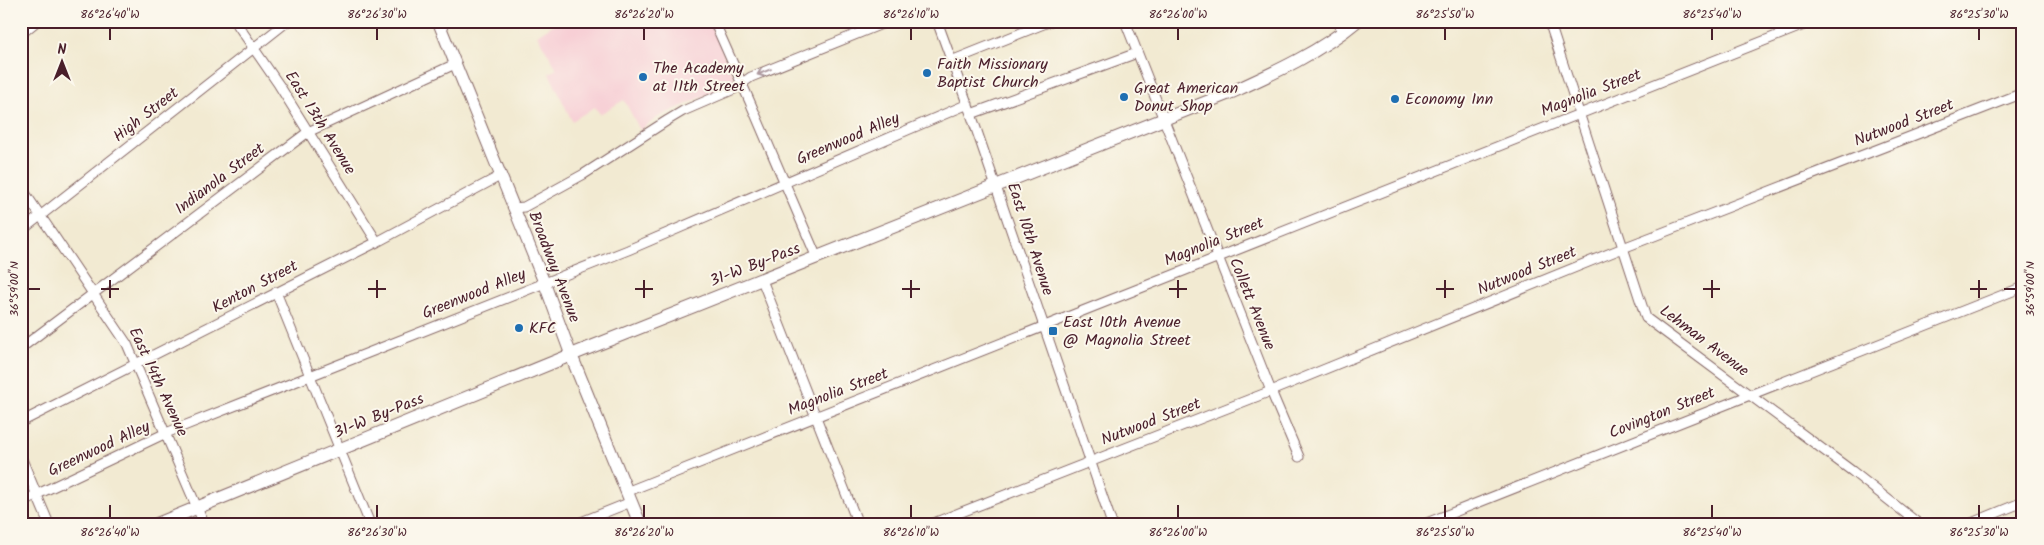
<svg xmlns="http://www.w3.org/2000/svg" width="2044" height="545" viewBox="0 0 2044 545" font-family="Kalam,sans-serif">
  <style>
    .built { fill: #f7cfd5 }
    .lines { fill: none; stroke-linecap: round; stroke-linejoin: round }
    .street-casing { stroke: #856665; stroke-width: 11 }
    .secondary-casing { stroke: #856665; stroke-width: 13 }
    .primary-casing { stroke: #856665; stroke-width: 14 }
    .street { stroke: #fff; stroke-width: 9 }
    .secondary { stroke: #fff; stroke-width: 11 }
    .primary { stroke: #fff; stroke-width: 12 }
    .oneway { stroke: #ae9aa0 }
    .ticks { fill: none; stroke: #4a1f2b; stroke-width: 2 }
    .poi-dot { fill: #1f6fb2; stroke: #fbf7ec; stroke-width: 2 }
    .labels { text-anchor: middle; dominant-baseline: central; stroke-width: 4; stroke-linejoin: round; paint-order: stroke }
    .poi-label { font-size: 16px; fill: #4a1f2b; stroke: #fbf7ec; text-anchor: start }
    .street-label { font-size: 16px; fill: #4a1f2b; stroke: #fbf7ec }
    .neatline { fill: none; stroke: #4a1f2b; stroke-width: 2 }
    .ticks-label { font-size: 12px; text-anchor: middle; fill: #4a1f2b }
  </style>
  <rect width="100%" height="100%" fill="#fbf7ec"/>
  <filter id="ink" filterUnits="userSpaceOnUse"><feTurbulence type="fractalNoise" baseFrequency=".02" numOctaves="2"/><feDisplacementMap in="SourceGraphic" scale="10" xChannelSelector="R" yChannelSelector="G"/><feConvolveMatrix kernelMatrix="1 2 1 2 8 2 1 2 1" color-interpolation-filters="sRGB"/></filter>
  <filter id="wash" filterUnits="userSpaceOnUse"><feTurbulence type="fractalNoise" baseFrequency=".0096" numOctaves="4" result="noise"/><feDisplacementMap in="SourceGraphic" scale="20" xChannelSelector="R" yChannelSelector="G"/><feGaussianBlur stdDeviation="1.12" result="paint"/><feColorMatrix in="noise" values="0 0 0 0 0 0 0 0 0 0 0 0 0 0 0 0 0 1.4 0 .05"/><feComposite in="paint" operator="in"/></filter>
  <g filter="url(#wash)">
    <rect width="100%" height="100%" fill="#f2ead2"/>
    <path class="built" d="M 559,21 L 709,21 L 736,82 L 658,117 L 640,130 L 624,100 L 600,114 L 595,107 L 572,121 L 549,73 L 557,69 L 537,35 Z"/>
  </g>
  <g filter="url(#ink)">
    <g class="lines">
      <g class="street-casing">
        <path id="street" d="M 235,21 L 279,85 L 377,242
          M 714,21 L 750,102 L 817,258
          M 937,21 L 971,114 L 1112,524
          M 1125,21 L 1271,391 L 1299,457
          M 1338,21 L 1343,33
          M 1549,21 L 1646,318 L 1852,471 L 1919,524
          M 21,34 L 37,21
          M 951,61 L 1051,21
          M 971,114 L 1137,53
          M 21,187 L 127,344 L 204,524
          M 513,208 L 524,207 L 584,174 L 668,120 L 683,111 L 734,89 L 751,77 L 889,21
          M 21,231 L 288,21
          M 762,280 L 858,524
          M 276,292 L 370,524
          M 21,348 L 308,132 L 455,64
          M 21,422 L 377,242 L 500,176
          M 21,457 L 49,524
          M 626,492 L 1814,21
          M 21,502 L 166,433 L 628,250 L 968,104
          M 576,524 L 631,502
          M 931,524 L 1271,391 L 1623,248 L 2023,93
          M 1424,524 L 2023,287
          M 1969,524 L 2023,502"/>
      </g>
      <g class="secondary-casing">
        <path id="secondary" d="M 438,21 L 544,282 L 571,355"/>
      </g>
      <g class="primary-casing">
        <path id="primary" d="M 571,355 L 640,524
          M 157,524 L 571,355 L 1232,92 C 1276,72 1320,52 1357,21"/>
      </g>
      <use href="#street" class="street"/>
      <use href="#secondary" class="secondary"/>
      <use href="#primary" class="primary"/>
    </g>
    <defs><path id="oneway-shaft" d="M-6 0H5M1.5-3L5.5 0L1.5 3" fill="none" stroke-width="1.6" stroke-linecap="round" stroke-linejoin="round" transform="scale(1.25)"/></defs>
    <use class="oneway" href="#oneway-shaft" transform="translate(764 72) rotate(158)"/>
  </g>
  <path class="ticks" d="M 110,28 L 110,40M 377,28 L 377,40M 644,28 L 644,40M 911,28 L 911,40M 1178,28 L 1178,40M 1445,28 L 1445,40M 1712,28 L 1712,40M 1979,28 L 1979,40M 110,280 L 110,298M 377,280 L 377,298M 644,280 L 644,298M 911,280 L 911,298M 1178,280 L 1178,298M 1445,280 L 1445,298M 1712,280 L 1712,298M 1979,280 L 1979,298M 28,289 L 40,289M 101,289 L 119,289M 368,289 L 386,289M 635,289 L 653,289M 902,289 L 920,289M 1169,289 L 1187,289M 1436,289 L 1454,289M 1703,289 L 1720,289M 1970,289 L 1987,289M 2004,289 L 2016,289M 110,505 L 110,518M 377,505 L 377,518M 644,505 L 644,518M 911,505 L 911,518M 1178,505 L 1178,518M 1445,505 L 1445,518M 1712,505 L 1712,518M 1979,505 L 1979,518"/>
  <g class="poi-dot">
    <circle cx="927" cy="73" r="5"/>
    <circle cx="643" cy="77" r="5"/>
    <circle cx="1124" cy="97" r="5"/>
    <circle cx="1395" cy="99" r="5"/>
    <circle cx="519" cy="328" r="5"/>
    <rect x="1048" y="326" width="10" height="10" rx="2.5"/>
  </g>
  <g class="labels">
    <g class="poi-label">
      <text x="937" y="64">Faith Missionary<tspan x="937" dy="18">Baptist Church</tspan></text>
      <text x="653" y="68">The Academy<tspan x="653" dy="18">at 11th Street</tspan></text>
      <text x="1134" y="88">Great American<tspan x="1134" dy="18">Donut Shop</tspan></text>
      <text x="1405" y="99">Economy Inn</text>
      <text x="1063" y="322">East 10th Avenue<tspan x="1063" dy="18">@ Magnolia Street</tspan></text>
      <text x="529" y="328">KFC</text>
    </g>
    <g class="street-label">
      <text transform="translate(1591 93) rotate(-21)">Magnolia Street</text>
      <text transform="translate(146 115) rotate(-38)">High Street</text>
      <text transform="translate(320 123) rotate(58)">East 13th Avenue</text>
      <text transform="translate(1904 123) rotate(-21)">Nutwood Street</text>
      <text transform="translate(848 139) rotate(-23)">Greenwood Alley</text>
      <text transform="translate(220 179) rotate(-37)">Indianola Street</text>
      <text transform="translate(1030 239) rotate(72)">East 10th Avenue</text>
      <text transform="translate(1214 242) rotate(-22)">Magnolia Street</text>
      <text transform="translate(755 265) rotate(-21)">31-W By-Pass</text>
      <text transform="translate(554 267) rotate(69)">Broadway Avenue</text>
      <text transform="translate(1527 271) rotate(-22)">Nutwood Street</text>
      <text transform="translate(255 287) rotate(-28)">Kenton Street</text>
      <text transform="translate(474 294) rotate(-22)">Greenwood Alley</text>
      <text transform="translate(1252 304) rotate(68)">Collett Avenue</text>
      <text transform="translate(1704 341) rotate(37)">Lehman Avenue</text>
      <text transform="translate(158 382) rotate(65)">East 14th Avenue</text>
      <text transform="translate(838 392) rotate(-21)">Magnolia Street</text>
      <text transform="translate(1662 413) rotate(-22)">Covington Street</text>
      <text transform="translate(379 416) rotate(-22)">31-W By-Pass</text>
      <text transform="translate(1151 422) rotate(-21)">Nutwood Street</text>
      <text transform="translate(99 449) rotate(-25)">Greenwood Alley</text>
    </g>
  </g>
  <rect width="2044" height="545" fill="none" stroke="#fbf7ec" stroke-width="55"/>
  <g transform="translate(62 62)" stroke="#fbf7ec" stroke-width="4" paint-order="stroke">
  <path d="M0-4L9 19L0 12L-9 19Z" fill="#4a1f2b"/>
  <text y="-8" font-size="14" font-weight="bold" text-anchor="middle" fill="#4a1f2b">N</text>
  </g>
  <rect x="28" y="28" width="1988" height="490" class="neatline"/>
  <g class="ticks-label">
    <text x="110" y="18">86°26'40"W</text>
    <text x="377" y="18">86°26'30"W</text>
    <text x="644" y="18">86°26'20"W</text>
    <text x="911" y="18">86°26'10"W</text>
    <text x="1178" y="18">86°26'00"W</text>
    <text x="1445" y="18">86°25'50"W</text>
    <text x="1712" y="18">86°25'40"W</text>
    <text x="1979" y="18">86°25'30"W</text>
    <text transform="translate(14 289) rotate(-90)" y="4">36°59'00"N</text>
    <text transform="translate(2030 289) rotate(-90)" y="4">36°59'00"N</text>
    <text x="110" y="536">86°26'40"W</text>
    <text x="377" y="536">86°26'30"W</text>
    <text x="644" y="536">86°26'20"W</text>
    <text x="911" y="536">86°26'10"W</text>
    <text x="1178" y="536">86°26'00"W</text>
    <text x="1445" y="536">86°25'50"W</text>
    <text x="1712" y="536">86°25'40"W</text>
    <text x="1979" y="536">86°25'30"W</text>
  </g>
</svg>
